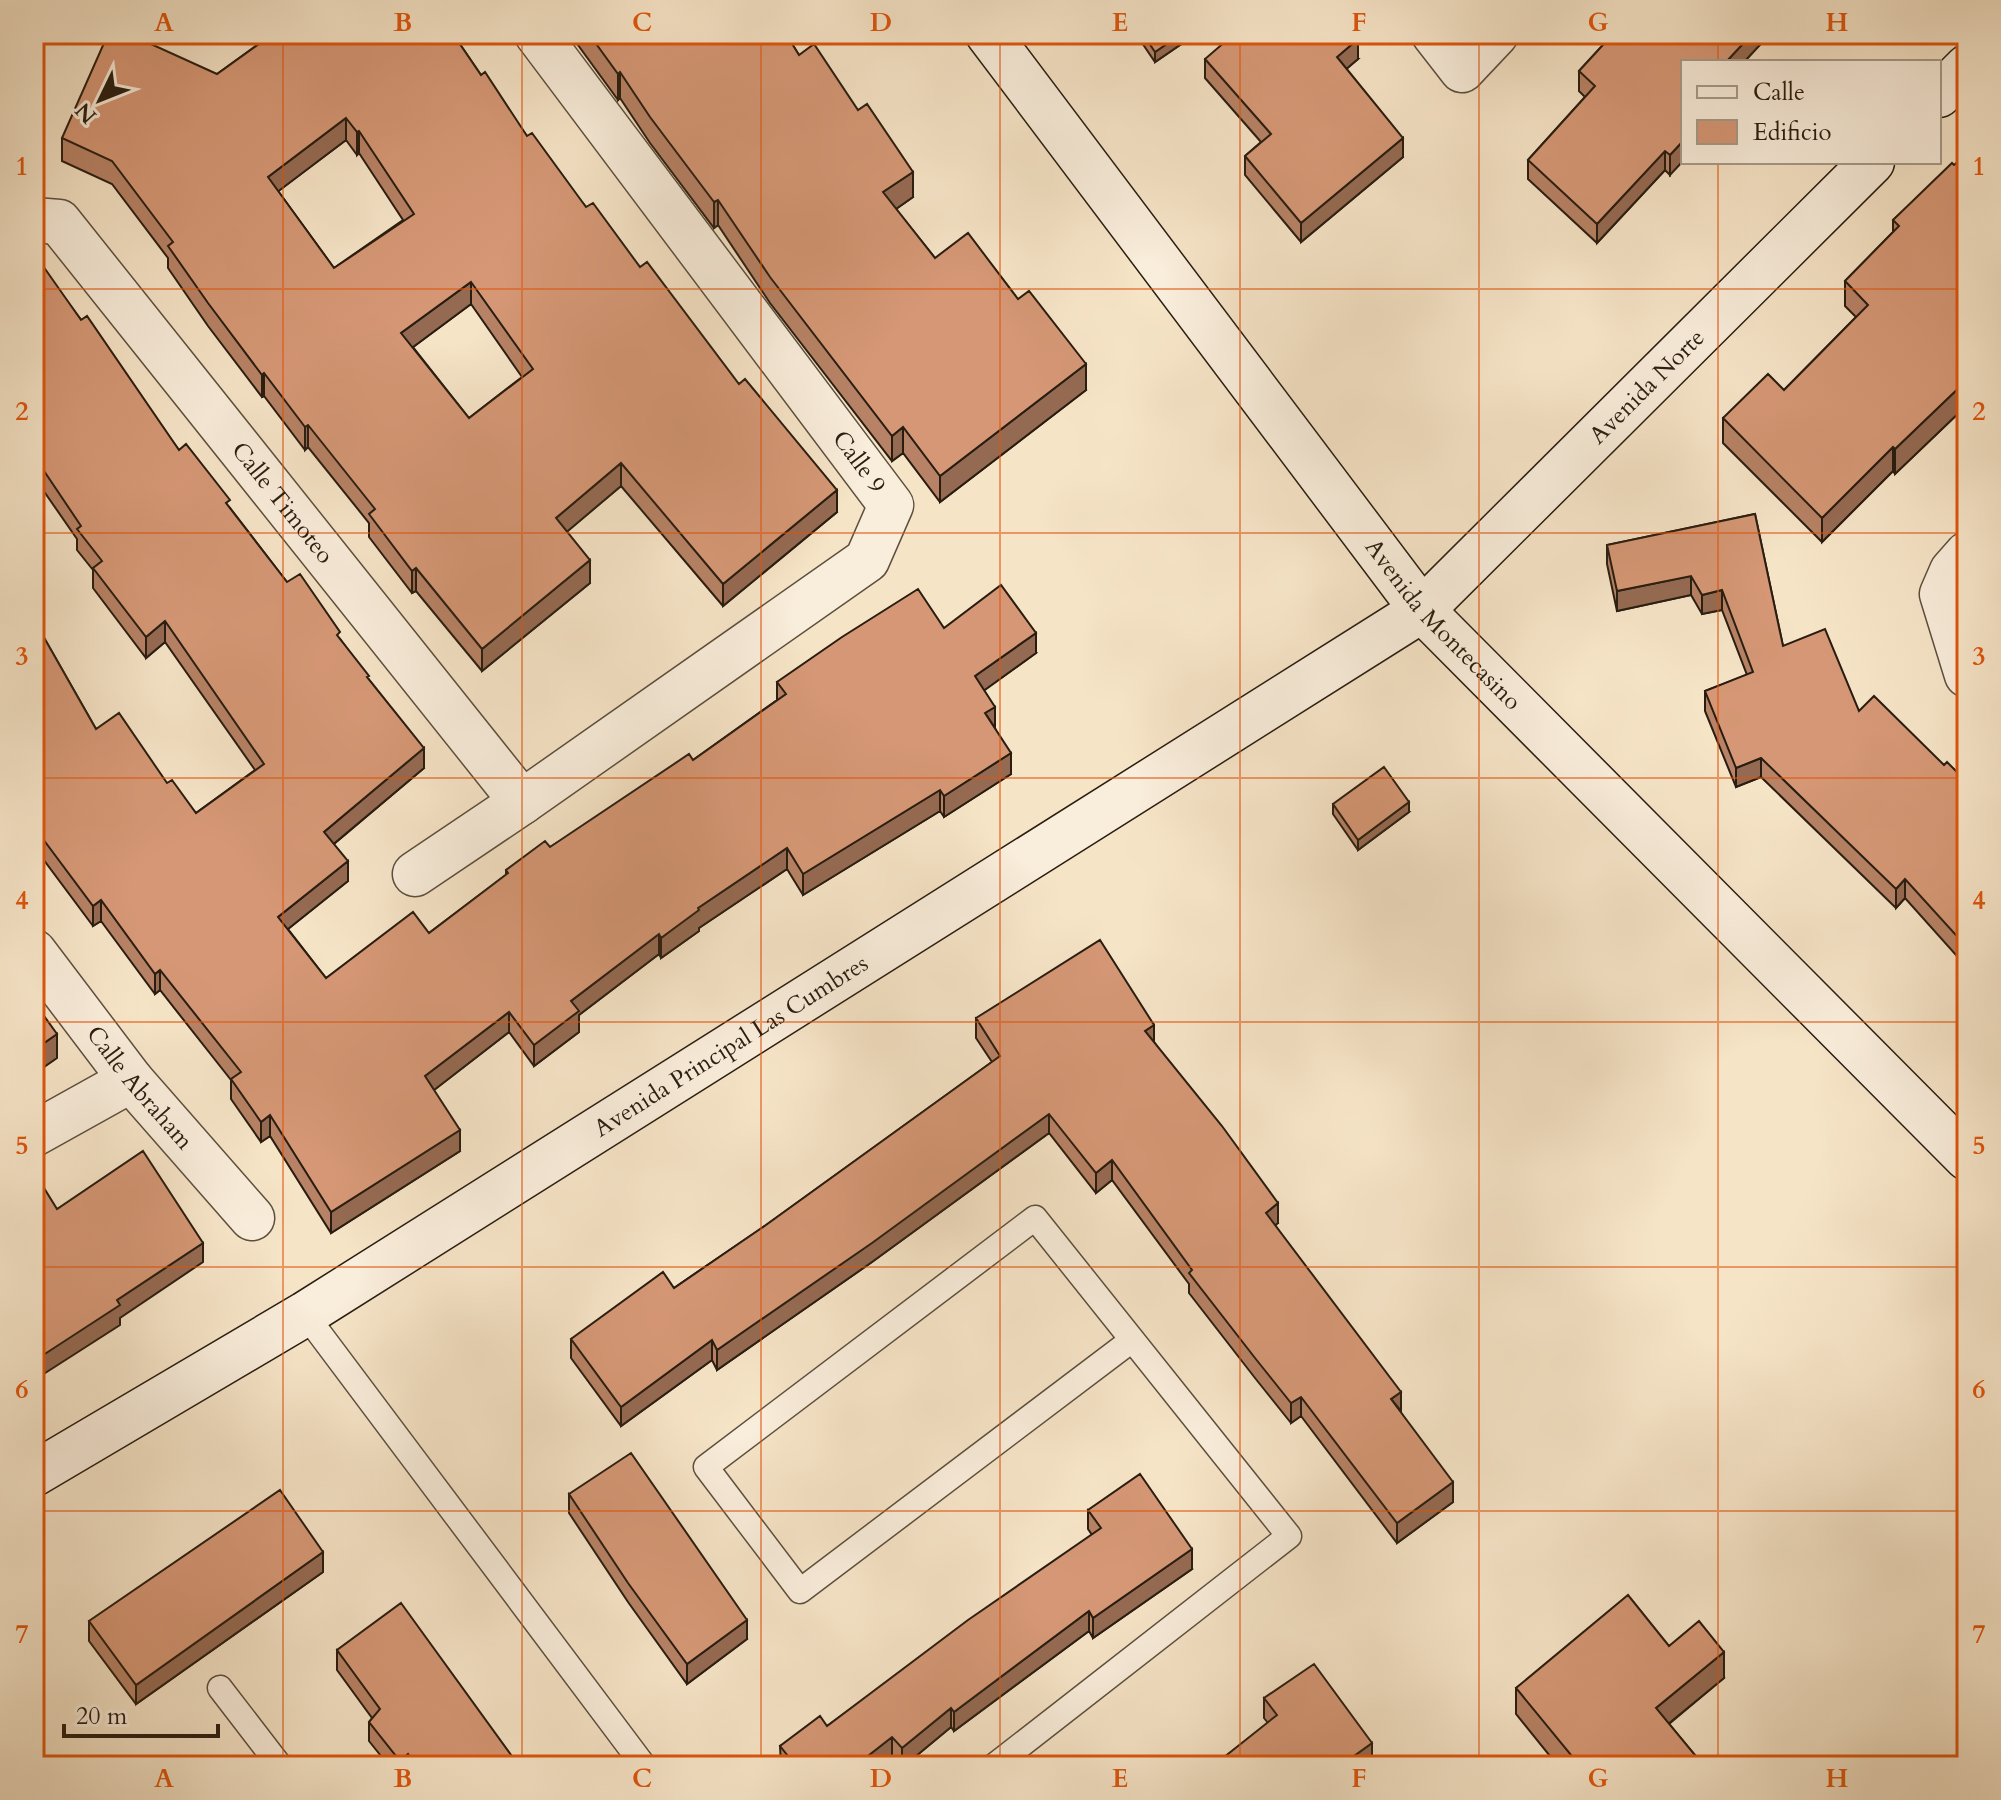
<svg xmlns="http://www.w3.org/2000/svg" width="2001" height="1800" viewBox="0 0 2001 1800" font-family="Cardo,serif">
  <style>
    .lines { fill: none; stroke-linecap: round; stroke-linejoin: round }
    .lane-casing { stroke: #5c4f3e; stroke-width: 27 }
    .street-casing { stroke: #5c4f3e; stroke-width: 47 }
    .secondary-casing { stroke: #291d11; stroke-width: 47 }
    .lane { stroke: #f9eddb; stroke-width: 24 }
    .street { stroke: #f9eddb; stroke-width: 44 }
    .secondary { stroke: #f9eddb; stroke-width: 44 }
    .wall { fill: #b78265; stroke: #291d11; stroke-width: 2; fill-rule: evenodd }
    .shaded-wall { fill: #956a52; stroke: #291d11; stroke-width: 2 }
    .building { fill: #d59775; stroke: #291d11; stroke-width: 2; fill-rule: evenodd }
    .grid { fill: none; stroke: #de560c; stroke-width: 2; stroke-opacity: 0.55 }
    .labels { text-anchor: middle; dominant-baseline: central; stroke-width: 6; stroke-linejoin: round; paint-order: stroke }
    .street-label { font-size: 24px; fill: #291d11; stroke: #f9eddb }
    .neatline { fill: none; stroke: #de560c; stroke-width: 3 }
    .grid-label { font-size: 26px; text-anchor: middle; font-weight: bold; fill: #de560c }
  </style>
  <rect width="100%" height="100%" fill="#f6e4c7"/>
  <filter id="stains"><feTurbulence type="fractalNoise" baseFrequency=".0025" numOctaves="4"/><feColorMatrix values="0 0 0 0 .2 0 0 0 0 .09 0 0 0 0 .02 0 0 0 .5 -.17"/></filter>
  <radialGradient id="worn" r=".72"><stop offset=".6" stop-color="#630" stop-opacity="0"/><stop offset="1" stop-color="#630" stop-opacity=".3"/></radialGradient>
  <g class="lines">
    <g class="lane-casing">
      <path id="lane" d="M 305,1314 L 644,1766
        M 220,1688 L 280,1766
        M 994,1766 L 1289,1536 L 1035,1218 L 706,1467 L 800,1591 L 1132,1340"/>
    </g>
    <g class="street-casing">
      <g id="street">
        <path d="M 1434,34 L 1462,70 L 1496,34"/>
        <path id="s1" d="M 34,220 L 59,222 L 522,802"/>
        <path d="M 1967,554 L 1952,571 L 1942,594 L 1967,675"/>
        <path d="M 415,874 L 522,802 L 867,560 L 891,505 L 537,34"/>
        <path id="s2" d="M 34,952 L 131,1080 L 252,1218"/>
        <path d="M 34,1134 L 131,1080"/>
      </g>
    </g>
    <g class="secondary-casing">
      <g id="secondary">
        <path id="s3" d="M 988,34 L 1422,610 L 1967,1158"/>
        <path d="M 1939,95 L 1967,67"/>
        <path id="s4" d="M 34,1474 L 305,1314 L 1422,610 L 1872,162"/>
      </g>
    </g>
    <use href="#lane" class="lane"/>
    <use href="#street" class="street"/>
    <use href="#secondary" class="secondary"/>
  </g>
  <path class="wall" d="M 272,34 L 453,34 L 481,75 L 527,136 L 586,207 L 640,267 L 837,512 L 723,606 L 621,486 L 566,532 L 590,583 L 482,671 L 416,591 L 412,593 L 369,537 L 369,523 L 308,447 L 305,450 L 264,396 L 262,397 L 208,326 L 168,268 L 168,258 L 112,184 L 62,161 L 62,138 L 217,74 ZM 346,140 L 357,155 L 359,153 L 403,220 L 334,268 L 278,191 ZM 471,304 L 522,377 L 469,418 L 413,347 Z
    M 570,34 L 786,34 L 799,55 L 913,197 L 896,209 L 935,258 L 1086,390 L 940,502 L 903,453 L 892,461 L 770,303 L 718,225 L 714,228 L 650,143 L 620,98 L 618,100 Z
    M 1136,34 L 1196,34 L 1155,62 Z
    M 1613,34 L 1770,34 L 1744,62 L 1683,62 L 1670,175 L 1665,170 L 1597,243 L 1528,179 L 1528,160 L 1585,97 L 1579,91 L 1579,71 Z
    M 1205,59 L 1358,59 L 1346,69 L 1403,157 L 1301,242 L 1245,175 L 1245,156 L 1261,142 L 1205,78 Z
    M 1967,154 L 1967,405 L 1895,474 L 1893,471 L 1822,542 L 1723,443 L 1723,418 L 1784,390 L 1856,317 L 1845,306 L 1845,281 L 1893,232 L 1893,220 Z
    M 34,257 L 179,450 L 230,508 L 287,582 L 340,639 L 369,680 L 424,768 L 334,844 L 348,881 L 288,929 L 326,978 L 429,933 L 506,875 L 506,870 L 550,847 L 693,760 L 777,700 L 777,682 L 944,628 L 1036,653 L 984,690 L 995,728 L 1011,774 L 944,817 L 940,811 L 803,895 L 787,869 L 699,928 L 699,931 L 661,958 L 659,954 L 579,1015 L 579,1032 L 534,1066 L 509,1032 L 434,1090 L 460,1151 L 331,1233 L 270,1136 L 261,1142 L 231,1099 L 231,1080 L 160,990 L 155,994 L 101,921 L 93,926 L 40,855 L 35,859 L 34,857 L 34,620 L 96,729 L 167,783 L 196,813 L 255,770 L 165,642 L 146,658 L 93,588 L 93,570 L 77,550 L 77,539 L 34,477 Z
    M 1755,514 L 1783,646 L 1859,711 L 1944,765 L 1967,782 L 1964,964 L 1905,898 L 1896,908 L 1761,777 L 1736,787 L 1705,711 L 1705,691 L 1747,675 L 1722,610 L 1702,614 L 1691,595 L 1617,611 L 1607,564 L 1607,545 Z
    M 1333,804 L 1409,812 L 1358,850 L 1333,814 Z
    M 976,1018 L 1154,1042 L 1278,1223 L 1275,1225 L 1400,1411 L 1453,1502 L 1397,1543 L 1301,1416 L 1291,1423 L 1255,1378 L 1189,1293 L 1189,1284 L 1112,1180 L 1096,1193 L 1049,1133 L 872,1262 L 717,1370 L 712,1360 L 621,1426 L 571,1358 L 571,1339 L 674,1288 L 766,1225 L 992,1062 L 976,1038 Z
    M 569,1494 L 747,1639 L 687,1684 L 628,1602 L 569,1513 Z
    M 1088,1510 L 1192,1569 L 1093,1638 L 1089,1631 L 954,1731 L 951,1727 L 904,1766 L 900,1766 L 892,1757 L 880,1766 L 781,1766 L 780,1746 L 827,1726 L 1092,1535 L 1088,1529 Z
    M 323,1572 L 136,1704 L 89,1641 L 89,1621 Z
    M 1669,1646 L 1724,1678 L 1669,1724 L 1704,1766 L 1558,1766 L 1516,1714 L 1516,1688 Z
    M 337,1650 L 519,1766 L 389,1766 L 369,1741 L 369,1722 L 372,1718 L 337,1670 Z
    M 1264,1698 L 1372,1763 L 1368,1766 L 1213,1766 L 1268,1723 L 1264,1718 Z"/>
  <path class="shaded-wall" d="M 1181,34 L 1196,34 L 1155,62 L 1155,52 Z
    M 1752,34 L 1770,34 L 1744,62 L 1726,62 Z
    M 1358,39 L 1358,59 L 1337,77 L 1337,57 Z
    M 620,72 L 620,98 L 618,100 L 618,74 Z
    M 346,118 L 346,140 L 268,199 L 268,177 Z
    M 359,131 L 359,153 L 357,155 L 357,132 Z
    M 1403,138 L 1403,157 L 1301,242 L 1301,223 Z
    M 1683,141 L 1683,161 L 1670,175 L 1670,155 Z
    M 1665,151 L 1665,170 L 1597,243 L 1597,224 Z
    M 913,172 L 913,197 L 883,218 L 883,192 Z
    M 718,200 L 718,225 L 714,228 L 714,202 Z
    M 471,282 L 471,304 L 401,356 L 401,333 Z
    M 1086,364 L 1086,390 L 940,502 L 940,476 Z
    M 264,373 L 264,396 L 262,397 L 262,375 Z
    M 1967,380 L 1967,405 L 1895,474 L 1895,449 Z
    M 308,425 L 308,447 L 305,450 L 305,427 Z
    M 903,427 L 903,453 L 892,461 L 892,436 Z
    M 1893,447 L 1893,471 L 1822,542 L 1822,518 Z
    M 621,463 L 621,486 L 556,541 L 556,518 Z
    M 837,490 L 837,512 L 723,606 L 723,584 Z
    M 590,560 L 590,583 L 482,671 L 482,649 Z
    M 416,568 L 416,591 L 412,593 L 412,571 Z
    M 1691,576 L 1691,595 L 1617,611 L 1617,591 Z
    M 1722,590 L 1722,610 L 1702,614 L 1702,595 Z
    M 165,621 L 165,642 L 146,658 L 146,637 Z
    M 1036,633 L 1036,653 L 975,697 L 975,676 Z
    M 995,707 L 995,728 L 985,713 Z
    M 424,748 L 424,768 L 324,852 L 324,832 Z
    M 1011,753 L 1011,774 L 944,817 L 944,796 Z
    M 1761,758 L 1761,777 L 1736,787 L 1736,768 Z
    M 940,790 L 940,811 L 803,895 L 803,874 Z
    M 1409,802 L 1409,812 L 1358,850 L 1358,840 Z
    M 40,835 L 40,855 L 35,859 L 35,838 Z
    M 787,848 L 787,869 L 699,928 L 699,931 L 661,958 L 661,938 L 698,908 Z
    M 348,861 L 348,881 L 278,937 L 278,917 Z
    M 1905,879 L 1905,898 L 1896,908 L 1896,889 Z
    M 101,900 L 101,921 L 93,926 L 93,906 Z
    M 659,934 L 659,954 L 579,1015 L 579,1032 L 534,1066 L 534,1045 L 571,1001 Z
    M 1967,942 L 1967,961 L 1964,964 L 1964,944 Z
    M 160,970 L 160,990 L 155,994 L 155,974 Z
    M 509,1012 L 509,1032 L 425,1097 L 425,1076 Z
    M 1154,1025 L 1154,1045 L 1145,1031 Z
    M 57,1034 L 57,1058 L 34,1074 L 34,1050 Z
    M 1049,1114 L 1049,1133 L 872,1262 L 717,1370 L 717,1350 Z
    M 270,1115 L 270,1136 L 261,1142 L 261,1122 Z
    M 460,1130 L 460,1151 L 331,1233 L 331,1212 Z
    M 1112,1160 L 1112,1180 L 1096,1193 L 1096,1173 Z
    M 1278,1203 L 1278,1223 L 1266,1232 L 1266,1213 Z
    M 203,1243 L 203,1262 L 120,1318 L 120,1325 L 39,1377 L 39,1390 L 34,1393 L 34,1361 L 117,1300 Z
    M 712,1340 L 712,1360 L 621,1426 L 621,1407 Z
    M 1401,1392 L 1401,1411 L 1391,1399 Z
    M 1301,1397 L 1301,1416 L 1291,1423 L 1291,1403 Z
    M 1453,1482 L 1453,1502 L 1397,1543 L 1397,1523 Z
    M 1192,1549 L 1192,1569 L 1093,1638 L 1093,1618 Z
    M 323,1552 L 323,1572 L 136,1704 L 136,1685 Z
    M 1089,1611 L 1089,1631 L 954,1731 L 954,1712 Z
    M 747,1620 L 747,1639 L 687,1684 L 687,1664 Z
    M 1724,1652 L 1724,1678 L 1656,1734 L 1656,1708 Z
    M 951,1708 L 951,1727 L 904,1766 L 902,1766 L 902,1748 Z
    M 892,1737 L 892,1757 L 880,1766 L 855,1766 Z
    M 1372,1743 L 1372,1763 L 1368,1766 L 1340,1766 Z
    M 408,1754 L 408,1766 L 400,1766 L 400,1761 Z"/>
  <path class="building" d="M 108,34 L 129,34 L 217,74 L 273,34 L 453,34 L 481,75 L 485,72 L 527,136 L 532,133 L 586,207 L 593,203 L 640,267 L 647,262 L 739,384 L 745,379 L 837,490 L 723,584 L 621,463 L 556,518 L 590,560 L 482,649 L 416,568 L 412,571 L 369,514 L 375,509 L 308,425 L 305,427 L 264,373 L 262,375 L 208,303 L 168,246 L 173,242 L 112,161 L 62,138 ZM 346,118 L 357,132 L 359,131 L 414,214 L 334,268 L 268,177 ZM 471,282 L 533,369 L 469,418 L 401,333 Z
    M 589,34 L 786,34 L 799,55 L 814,44 L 858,110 L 867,104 L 913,172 L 883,192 L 935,258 L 968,233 L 1018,299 L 1029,291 L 1086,364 L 940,476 L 903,427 L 892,436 L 770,277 L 718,200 L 714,202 L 650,117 L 620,72 L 618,74 Z
    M 1143,34 L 1181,34 L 1155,52 Z
    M 1234,34 L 1354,34 L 1358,39 L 1337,57 L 1403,138 L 1301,223 L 1245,156 L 1271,134 L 1205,59 Z
    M 1613,34 L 1752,34 L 1726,62 L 1683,62 L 1683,141 L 1670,155 L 1665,151 L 1597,224 L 1528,160 L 1595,86 L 1579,71 Z
    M 1967,154 L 1967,380 L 1895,449 L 1893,447 L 1822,518 L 1723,418 L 1768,374 L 1784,390 L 1868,305 L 1845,281 L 1899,226 L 1893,220 L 1952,163 L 1954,165 Z
    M 36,256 L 81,320 L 87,316 L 179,450 L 186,444 L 230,500 L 226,503 L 287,582 L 300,574 L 340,632 L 337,635 L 369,676 L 367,677 L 424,748 L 324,832 L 348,861 L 278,917 L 326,978 L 413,912 L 429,933 L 508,873 L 506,870 L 545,841 L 550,847 L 689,754 L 693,760 L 786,694 L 777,682 L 842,637 L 918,589 L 944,628 L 1001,585 L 1036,633 L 975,676 L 995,707 L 985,713 L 1011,753 L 944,796 L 940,790 L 803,874 L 787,848 L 698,908 L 699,910 L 661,938 L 659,934 L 571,1001 L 579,1011 L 534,1045 L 509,1012 L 425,1076 L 460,1130 L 331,1212 L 270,1115 L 261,1122 L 231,1079 L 241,1072 L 160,970 L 155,974 L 101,900 L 93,906 L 40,835 L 35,838 L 34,836 L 34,620 L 96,729 L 119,713 L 167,783 L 172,780 L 196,813 L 264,764 L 165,621 L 146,637 L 93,568 L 102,561 L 77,529 L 81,526 L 34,456 L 34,257 Z
    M 1755,514 L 1783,646 L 1825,629 L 1859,711 L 1874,696 L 1944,765 L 1947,762 L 1967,782 L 1967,942 L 1964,944 L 1905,879 L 1896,889 L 1761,758 L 1736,768 L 1705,691 L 1753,672 L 1722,590 L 1702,595 L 1691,576 L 1617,591 L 1607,545 Z
    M 1384,767 L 1409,802 L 1358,840 L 1333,804 Z
    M 1100,940 L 1154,1025 L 1145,1031 L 1222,1126 L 1278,1203 L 1266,1213 L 1401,1392 L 1391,1399 L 1453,1482 L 1397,1523 L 1301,1397 L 1291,1403 L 1255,1358 L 1189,1273 L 1192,1270 L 1112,1160 L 1096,1173 L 1049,1114 L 872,1243 L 717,1350 L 712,1340 L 621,1407 L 571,1339 L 663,1272 L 674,1288 L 766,1225 L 1000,1056 L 976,1018 Z
    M 34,1002 L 57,1034 L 34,1050 Z
    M 143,1151 L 203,1243 L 117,1300 L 120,1305 L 34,1361 L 34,1195 L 44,1188 L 57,1209 Z
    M 34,1362 L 39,1370 L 34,1374 Z
    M 631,1453 L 747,1620 L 687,1664 L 628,1583 L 569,1494 Z
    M 1140,1474 L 1192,1549 L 1093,1618 L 1089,1611 L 954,1712 L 951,1708 L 902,1748 L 892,1737 L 855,1766 L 796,1766 L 780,1746 L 820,1716 L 827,1726 L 968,1620 L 1101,1528 L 1088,1510 Z
    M 280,1490 L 323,1552 L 136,1685 L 89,1621 Z
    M 1628,1595 L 1669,1646 L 1699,1621 L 1724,1652 L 1656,1708 L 1704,1766 L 1580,1766 L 1516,1688 Z
    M 401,1603 L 519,1766 L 416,1766 L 408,1754 L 400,1761 L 369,1722 L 380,1709 L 337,1650 Z
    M 1314,1664 L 1372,1743 L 1340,1766 L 1213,1766 L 1277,1715 L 1264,1698 Z"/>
  <path class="grid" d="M 283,34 L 283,1766M 522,34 L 522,1766M 761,34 L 761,1766M 1000,34 L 1000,1766M 1240,34 L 1240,1766M 1479,34 L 1479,1766M 1718,34 L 1718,62M 1718,162 L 1718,1766M 34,289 L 1967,289M 34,533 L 1967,533M 34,778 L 1967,778M 34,1022 L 1967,1022M 34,1267 L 1967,1267M 34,1511 L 1967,1511"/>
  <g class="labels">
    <g class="street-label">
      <text stroke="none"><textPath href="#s4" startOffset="1952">Avenida Norte</textPath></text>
      <text transform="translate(859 462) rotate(53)">Calle 9</text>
      <text stroke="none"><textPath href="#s1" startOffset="384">Calle Timoteo</textPath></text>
      <text stroke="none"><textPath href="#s3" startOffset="746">Avenida Montecasino</textPath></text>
      <text stroke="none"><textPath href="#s4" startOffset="818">Avenida Principal Las Cumbres</textPath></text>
      <text stroke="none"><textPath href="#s2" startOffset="172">Calle Abraham</textPath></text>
    </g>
  </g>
  <rect width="2001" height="1800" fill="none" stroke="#f6e4c7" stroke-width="88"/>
  <rect x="1681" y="60" width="260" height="104" fill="#f9eddb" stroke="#a69a8a" stroke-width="2"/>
  <rect x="1697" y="86" width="40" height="12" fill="#f9eddb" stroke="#a69a8a" stroke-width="2"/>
  <text x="1753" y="100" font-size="24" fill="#291d11">Calle</text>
  <rect x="1697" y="120" width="40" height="24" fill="#d59775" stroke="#a69a8a" stroke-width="2"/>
  <text x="1753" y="140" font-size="24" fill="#291d11">Edificio</text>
  <g transform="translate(100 100) rotate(227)" stroke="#f9eddb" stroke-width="6" paint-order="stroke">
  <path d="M0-6L14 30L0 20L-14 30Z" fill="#291d11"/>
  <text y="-12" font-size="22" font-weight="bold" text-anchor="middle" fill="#291d11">N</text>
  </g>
  <path d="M64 1724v12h154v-12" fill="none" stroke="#291d11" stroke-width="4"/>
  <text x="76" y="1724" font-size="24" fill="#291d11" stroke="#f9eddb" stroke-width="6" paint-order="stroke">20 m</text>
  <rect x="44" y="44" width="1913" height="1712" class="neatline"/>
  <g class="grid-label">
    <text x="164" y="31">A</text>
    <text x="403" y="31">B</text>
    <text x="642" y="31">C</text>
    <text x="881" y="31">D</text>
    <text x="1120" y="31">E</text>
    <text x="1359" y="31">F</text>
    <text x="1598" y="31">G</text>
    <text x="1837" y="31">H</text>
    <text x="22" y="175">1</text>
    <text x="1979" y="175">1</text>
    <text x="22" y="420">2</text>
    <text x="1979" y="420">2</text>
    <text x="22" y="665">3</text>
    <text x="1979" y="665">3</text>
    <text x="22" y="909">4</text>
    <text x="1979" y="909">4</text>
    <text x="22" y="1154">5</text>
    <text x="1979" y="1154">5</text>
    <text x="22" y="1398">6</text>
    <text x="1979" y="1398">6</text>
    <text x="22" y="1643">7</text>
    <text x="1979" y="1643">7</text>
    <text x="164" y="1787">A</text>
    <text x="403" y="1787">B</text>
    <text x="642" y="1787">C</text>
    <text x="881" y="1787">D</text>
    <text x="1120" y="1787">E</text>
    <text x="1359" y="1787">F</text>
    <text x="1598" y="1787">G</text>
    <text x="1837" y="1787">H</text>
  </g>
  <rect width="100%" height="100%" filter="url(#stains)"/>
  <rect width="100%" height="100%" fill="url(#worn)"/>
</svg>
